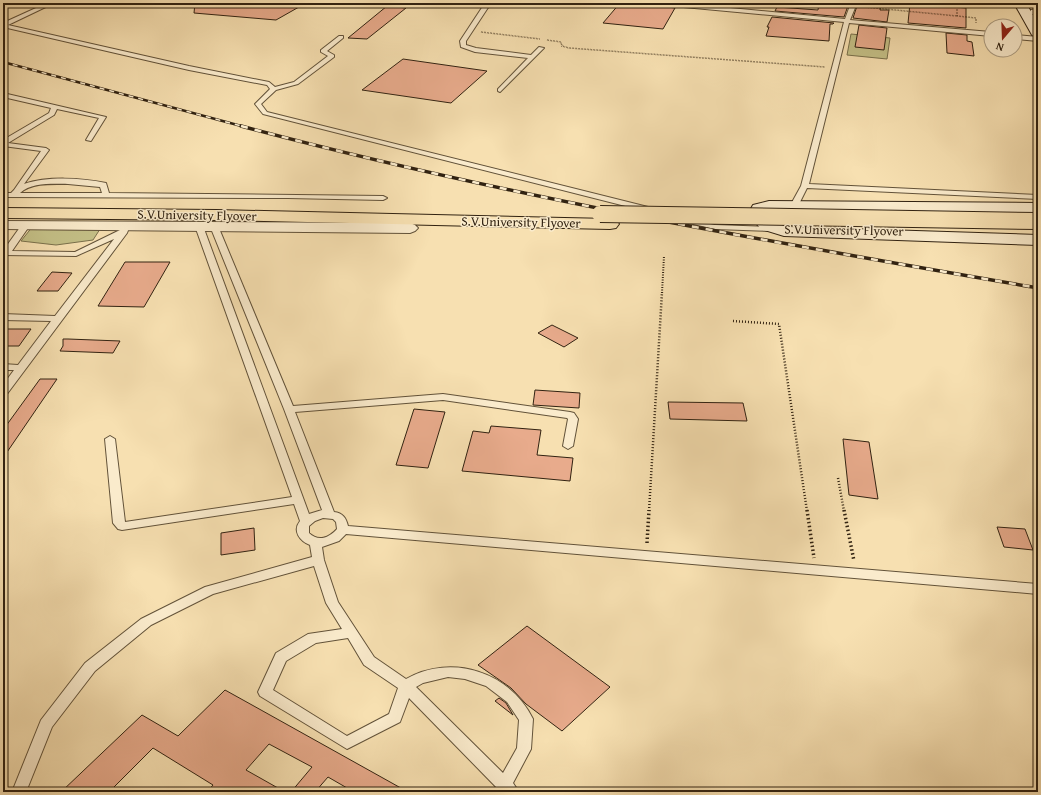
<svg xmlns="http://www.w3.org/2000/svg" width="1041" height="795" viewBox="0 0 1041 795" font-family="'Gentium Book Plus',serif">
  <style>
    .green { fill: #c4c087; stroke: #7a714c }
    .building { fill: #e8ab8c; stroke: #312211 }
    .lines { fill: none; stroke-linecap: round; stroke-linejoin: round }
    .lane-casing { stroke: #625239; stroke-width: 2 }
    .street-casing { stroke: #625239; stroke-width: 2 }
    .secondary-casing { stroke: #312211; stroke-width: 2 }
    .primary-casing { stroke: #312211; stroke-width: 2 }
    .path-far3 { stroke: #312211; stroke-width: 1.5; stroke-dasharray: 0.5 1; stroke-linecap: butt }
    .path-far2 { stroke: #312211; stroke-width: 2; stroke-dasharray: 1 1.5; stroke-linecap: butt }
    .path-far1 { stroke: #312211; stroke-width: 2.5; stroke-dasharray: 1 2; stroke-linecap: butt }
    .path { stroke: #312211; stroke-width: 3.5; stroke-dasharray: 1.5 2.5; stroke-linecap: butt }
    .lane { fill: #faebcc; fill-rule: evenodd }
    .street { fill: #faebcc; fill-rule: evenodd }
    .secondary { fill: #faebcc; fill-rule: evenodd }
    .primary { fill: #f7e0b1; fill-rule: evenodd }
    .rail-far1-casing { stroke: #312211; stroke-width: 2.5 }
    .rail-casing { stroke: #312211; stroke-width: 3.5 }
    .rail-far1 { stroke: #faebcc; stroke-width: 1.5; stroke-dasharray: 5; stroke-linecap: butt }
    .rail { stroke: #faebcc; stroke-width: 2.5; stroke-dasharray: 7; stroke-linecap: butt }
    .primary-bridge-casing { stroke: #312211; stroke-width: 18; stroke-linecap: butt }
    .primary-bridge { stroke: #f7e0b1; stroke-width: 16 }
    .labels { text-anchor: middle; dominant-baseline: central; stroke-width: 3; stroke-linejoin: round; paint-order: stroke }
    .far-street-label { font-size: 13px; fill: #312211; stroke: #faebcc }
  </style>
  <rect width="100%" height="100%" fill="#f7e0b1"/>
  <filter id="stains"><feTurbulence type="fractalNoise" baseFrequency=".005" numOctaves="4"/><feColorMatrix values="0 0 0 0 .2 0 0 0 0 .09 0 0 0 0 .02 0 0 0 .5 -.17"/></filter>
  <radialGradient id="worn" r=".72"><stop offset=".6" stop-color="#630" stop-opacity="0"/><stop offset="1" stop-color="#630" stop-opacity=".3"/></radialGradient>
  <path class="green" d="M 851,34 L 890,38 L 887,59 L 847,55 Z
    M 33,226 L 102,226 L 93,240 L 56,245 L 21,241 Z"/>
  <path class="building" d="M 195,3 L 306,3 L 276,20 L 194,13 Z
    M 620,3 L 650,7 L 650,3 L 658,3 L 662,6 L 675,8 L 663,29 L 603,23 Z
    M 819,3 L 849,3 L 844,17 L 775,11 L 777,7 L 818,10 Z
    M 858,3 L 881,3 L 880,10 L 889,10 L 887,22 L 853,18 Z
    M 910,3 L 966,8 L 966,28 L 908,23 Z
    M 387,6 L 406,8 L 367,39 L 348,38 Z
    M 772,17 L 834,23 L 833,24 L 830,24 L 829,41 L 766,36 L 769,27 L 767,27 Z
    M 859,25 L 887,28 L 884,50 L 855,47 Z
    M 946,33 L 967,35 L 967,41 L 972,42 L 974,56 L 947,53 Z
    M 403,59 L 487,71 L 451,103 L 362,90 Z
    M 125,262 L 170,262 L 144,307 L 98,306 Z
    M 52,272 L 72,273 L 58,291 L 37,291 Z
    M 552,325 L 578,338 L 564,347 L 538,333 Z
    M 3,329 L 31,329 L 19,346 L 3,346 Z
    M 63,339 L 68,339 L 120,341 L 113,353 L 60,351 L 63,346 Z
    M 40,379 L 57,379 L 3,458 L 3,430 Z
    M 535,390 L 580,393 L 579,408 L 533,405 Z
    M 668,402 L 743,403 L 747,421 L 670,419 Z
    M 414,409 L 445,412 L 428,468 L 396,465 Z
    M 491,426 L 541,430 L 537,455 L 573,458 L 570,481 L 462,471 L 473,431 L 489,433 Z
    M 843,439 L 869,442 L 878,499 L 849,495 Z
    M 997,527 L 1025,529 L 1033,550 L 1004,547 Z
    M 254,528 L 255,550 L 221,555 L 221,533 Z
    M 527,626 L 610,687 L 562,731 L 526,704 L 511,688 L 478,665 Z
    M 225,690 L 261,710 L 408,792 L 354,792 L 328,777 L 315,792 L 291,792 L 312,767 L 269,744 L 246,770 L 285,792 L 207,792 L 213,785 L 153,748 L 109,792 L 61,792 L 142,715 L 178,736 Z
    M 499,698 L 506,703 L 513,715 L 495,701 Z"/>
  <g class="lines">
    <g class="lane-casing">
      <path id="lane" d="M 47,3 L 54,3 L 8,25 L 189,66 L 269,82 L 275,87 L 294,82 L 328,56 L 321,52 L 321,50 L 339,36 L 343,36 L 343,38 L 327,51 L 334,55 L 334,57 L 298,84 L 276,90 L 261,104 L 267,112 L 652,208 L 653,210 L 649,212 L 263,114 L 255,104 L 270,89 L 267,85 L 189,70 L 3,27 L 3,23 Z
        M 485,3 L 491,3 L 466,41 L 466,45 L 476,48 L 531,55 L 539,47 L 544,48 L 500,92 L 498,91 L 498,89 L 528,58 L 475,52 L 461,47 L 460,41 Z
        M 659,3 L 678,3 L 845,19 L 851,3 L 857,3 L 850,20 L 991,32 L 991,36 L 849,23 L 809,184 L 1038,195 L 1038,199 L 807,188 L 797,208 L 791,208 L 790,206 L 801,186 L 844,22 L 662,5 Z
        M 1015,35 L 1038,37 L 1038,41 L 1015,39 Z
        M 3,93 L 106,117 L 91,141 L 86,140 L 99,118 L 57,109 L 54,115 L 8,143 L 46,148 L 49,150 L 24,184 C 48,176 81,178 106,183 L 109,193 L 383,196 L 387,198 L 383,200 L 288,198 L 3,197 L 3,193 L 11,193 L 14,190 L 41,151 L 3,146 L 3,140 L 49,113 L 51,108 L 3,97 ZM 68,184 L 100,187 L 102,193 L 20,193 C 32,182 54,184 68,184 Z
        M 689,219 L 715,225 L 771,227 L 775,229 L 771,231 L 715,229 L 689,223 Z
        M 23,223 L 29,223 L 30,225 L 12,251 L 75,252 L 120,230 L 123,223 L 129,223 L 130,225 L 127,233 L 7,394 L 3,395 L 3,385 L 14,370 L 3,370 L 3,364 L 18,365 L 51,321 L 3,320 L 3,314 L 55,316 L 114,239 L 76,256 L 3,255 L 3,251 Z
        M 196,224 L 199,224 L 203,226 L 309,514 L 322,510 L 284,409 L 210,226 L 211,224 L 214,224 L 218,226 L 293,406 L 443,394 L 570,412 L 574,413 L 578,419 L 573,446 L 568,449 L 563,446 L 568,419 L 567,418 L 443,400 L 295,412 L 334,512 C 343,513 346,518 348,526 L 1038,584 L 1038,594 L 346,534 L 339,541 L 322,547 L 324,560 L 338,602 L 374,657 L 406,679 C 452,653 510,672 533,719 L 531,749 L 513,783 L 519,792 L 502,792 L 499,790 L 409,698 L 400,722 L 347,749 L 260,696 L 258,692 L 276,653 L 308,634 L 342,629 L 326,603 L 314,566 L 213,594 L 151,625 L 95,671 L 52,727 L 26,792 L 12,792 L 41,720 L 85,663 L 141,619 L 205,587 L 312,557 L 310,545 C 300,541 292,531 300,521 L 294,504 L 122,530 L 118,529 L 113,523 L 105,439 L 110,436 L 115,439 L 125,522 L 292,497 L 195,226 ZM 323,518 L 333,519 L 336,522 L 337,529 C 329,538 318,542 309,533 L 309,526 L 315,521 ZM 348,638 L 364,665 L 398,688 L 389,714 L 347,736 L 273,690 L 286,661 L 316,643 ZM 448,677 L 465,679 L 486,686 L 507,702 L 519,720 L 517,748 L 503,773 L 416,687 L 423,683 Z"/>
    </g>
    <g class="street-casing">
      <path id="street" d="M 1038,9 L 1038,15 L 1031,14 L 1030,12 L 1031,10 Z
        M 3,221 L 410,223 L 415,225 L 418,228 L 415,231 L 410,233 L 3,229 Z"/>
    </g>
    <g class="secondary-casing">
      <path id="secondary" d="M 1014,3 L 1026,3 L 1038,24 L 1038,39 L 1032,35 Z
        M 769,201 L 1038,203 L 1038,213 L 770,211 L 766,214 L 777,224 L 790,227 L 1038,235 L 1038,245 L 784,236 L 761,229 L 748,214 L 753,205 Z"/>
    </g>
    <g class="primary-casing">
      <path id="primary" d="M 3,208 L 216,210 L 610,219 L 616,220 L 619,224 L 616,228 L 610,229 L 216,220 L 3,218 Z"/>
    </g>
    <path class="path-far3" d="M 818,3 L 843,5
      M 957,3 L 957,16 L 976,18 L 976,23
      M 864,7 L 957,16
      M 481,32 L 540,39
      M 547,40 L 561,42 L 562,46 L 569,48 L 825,67"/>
    <path class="path-far2" d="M 662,293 L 664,256"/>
    <path class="path-far1" d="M 733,321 L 779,324 L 807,511
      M 838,478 L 844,511
      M 649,511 L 662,292"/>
    <path class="path" d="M 807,510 L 814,558
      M 844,510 L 854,561
      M 647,543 L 649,510"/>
    <use href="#lane" class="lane"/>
    <use href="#street" class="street"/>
    <use href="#secondary" class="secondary"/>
    <use href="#primary" class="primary"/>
    <g class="rail-far1-casing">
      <path id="rail-far1" d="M 3,62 L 245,127"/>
    </g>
    <g class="rail-casing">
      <path id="rail" d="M 241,126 C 503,196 771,242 1038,288"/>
    </g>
    <use href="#rail-far1" class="rail-far1"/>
    <use href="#rail" class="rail"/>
    <g class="primary-bridge-casing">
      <path id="primary-bridge" d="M 600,214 L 1038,221"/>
    </g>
    <use href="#primary-bridge" class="primary-bridge"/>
  </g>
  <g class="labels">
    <g class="far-street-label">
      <text transform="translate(197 215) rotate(1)">S.V.University Flyover</text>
      <text transform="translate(521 222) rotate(1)">S.V.University Flyover</text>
      <text transform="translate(844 230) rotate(1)">S.V.University Flyover</text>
    </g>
  </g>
  <rect width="1041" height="795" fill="none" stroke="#f7e0b1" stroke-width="16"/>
  <rect x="4" y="4" width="1033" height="787" fill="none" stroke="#312211" stroke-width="2"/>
  <rect x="8" y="8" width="1025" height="779" fill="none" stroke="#312211"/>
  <g transform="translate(1003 38) rotate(199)"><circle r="19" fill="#faebcc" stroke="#aa9b81"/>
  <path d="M0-3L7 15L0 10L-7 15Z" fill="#8f2418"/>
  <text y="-6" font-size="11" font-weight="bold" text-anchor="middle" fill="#312211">N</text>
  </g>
  <rect width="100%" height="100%" filter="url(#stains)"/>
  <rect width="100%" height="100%" fill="url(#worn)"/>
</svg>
